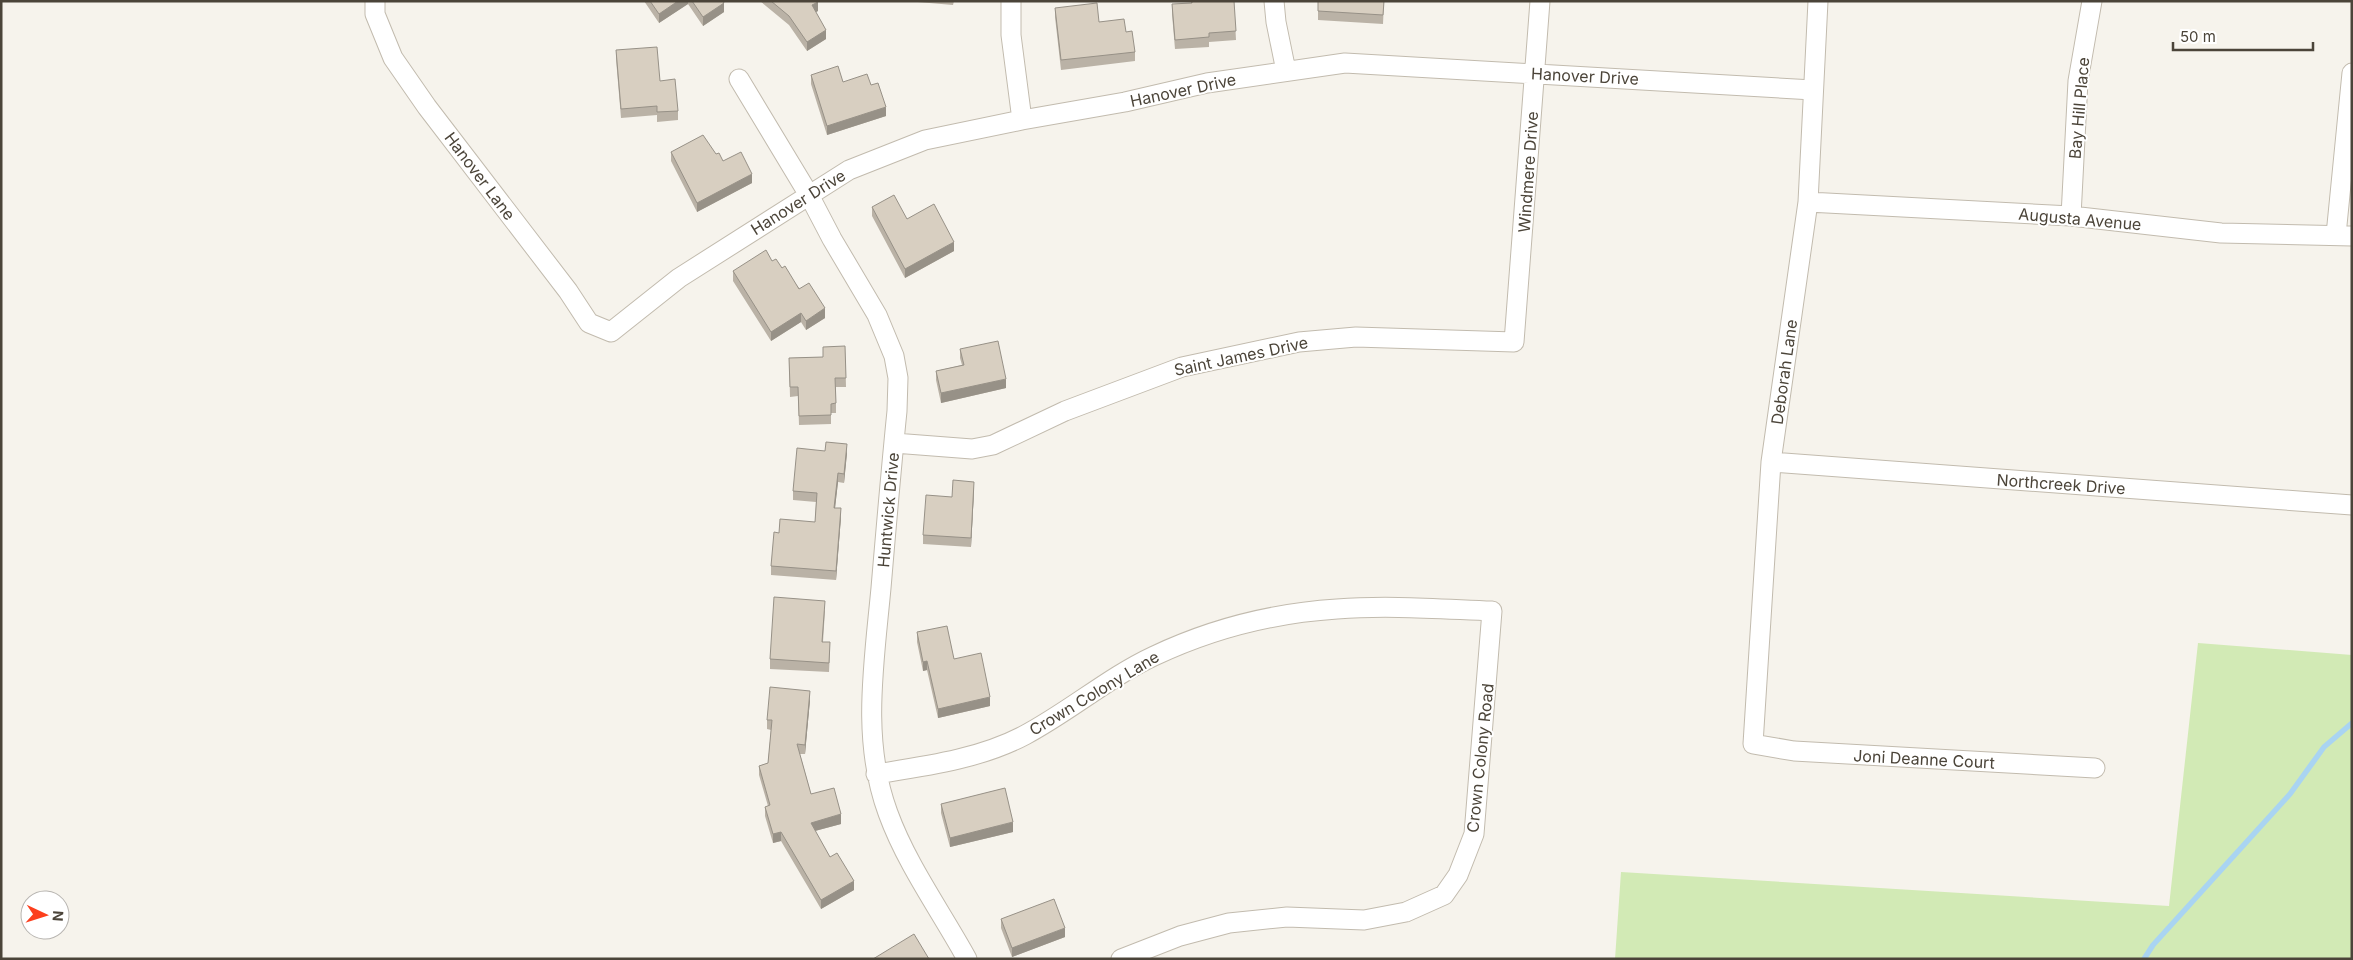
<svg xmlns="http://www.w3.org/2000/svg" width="2353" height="960" viewBox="0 0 2353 960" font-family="Inter,sans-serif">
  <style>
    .green { fill: #d2eab5 }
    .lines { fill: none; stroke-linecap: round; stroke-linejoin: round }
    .stream { stroke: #a9d4f2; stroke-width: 5.5 }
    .street-casing { stroke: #c2bbae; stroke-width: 21 }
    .street { stroke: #fff; stroke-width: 19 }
    .wall { fill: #bab2a6 }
    .shaded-wall { fill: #979187 }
    .building { fill: #d8cfc1; stroke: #979187 }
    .labels { text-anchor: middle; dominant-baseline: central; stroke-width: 4; stroke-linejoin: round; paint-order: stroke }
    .street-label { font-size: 16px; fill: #4b4439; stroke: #fff }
  </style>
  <rect width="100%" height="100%" fill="#f6f3ec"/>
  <path class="green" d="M 2198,643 L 2352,655 L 2352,959 L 1615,959 L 1621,872 L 2169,906 Z"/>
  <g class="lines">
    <path class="stream" d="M 2144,959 L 2153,945 L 2290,794 L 2324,747 L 2352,723"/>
    <g class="street-casing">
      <path id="street" d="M 375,1 L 375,14 L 393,58 L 427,107 L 568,291 L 589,323 L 611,332 L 679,278 L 849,170 L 925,140 L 1022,120 L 1125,102 L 1207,83 L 1345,63 L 1813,90
        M 1011,1 L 1011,35 L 1022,120
        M 1274,1 L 1276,22 L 1286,71
        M 1818,1 L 1808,202 L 1771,462 L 1753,744 L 1794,751 L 2095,768
        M 739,79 L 809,195 L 832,239 L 877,315 L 894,356 L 898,378 L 897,411 C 891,470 886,529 881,588 C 874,664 861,740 888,813 C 907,865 940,910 967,959
        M 1808,202 L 2071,216 L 2221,233 L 2352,236
        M 2071,216 L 2078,81 L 2092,1
        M 2336,235 L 2352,73
        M 894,443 L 972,449 L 993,445 L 1065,411 L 1182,367 L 1299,342 L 1356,337 L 1514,342 L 1540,1
        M 1771,462 L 2352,505
        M 876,774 C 926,766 980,759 1025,735 C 1070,711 1109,677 1154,656 C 1211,629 1275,613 1337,609 C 1388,605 1440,609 1492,611 L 1474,834 L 1458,875 L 1444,895 L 1406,912 L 1364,920 L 1287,917 L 1229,923 L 1180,936 L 1121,959"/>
    </g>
    <use href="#street" class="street"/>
  </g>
  <path class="wall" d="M 644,1 L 723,1 L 724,12 L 703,26 L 688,4 L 659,23 Z
    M 760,1 L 818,1 L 818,11 L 816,12 L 826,39 L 807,51 L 789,25 Z
    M 906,1 L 954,1 L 953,5 Z
    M 1191,1 L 1234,1 L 1236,40 L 1209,42 L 1209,47 L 1175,49 L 1172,14 L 1172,4 L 1191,3 Z
    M 1318,1 L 1384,1 L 1383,24 L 1318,20 Z
    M 1055,8 L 1099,22 L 1126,32 L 1135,52 L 1135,61 L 1061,70 L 1055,17 Z
    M 616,50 L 660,81 L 678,111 L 678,120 L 657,122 L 657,115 L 621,118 L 616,59 Z
    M 811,75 L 843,82 L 871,85 L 886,116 L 827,135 L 811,84 Z
    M 671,152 L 716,154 L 723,161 L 752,183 L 697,212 L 671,161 Z
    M 872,207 L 907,219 L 954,251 L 905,278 L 872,216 Z
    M 772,261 L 782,268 L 825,318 L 806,330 L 801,322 L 771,341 L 733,281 L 733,271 Z
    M 845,346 L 846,387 L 836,387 L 836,413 L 831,413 L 831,424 L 799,425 L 798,396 L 790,397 L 789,358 L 823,357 Z
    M 960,349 L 1006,388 L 941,403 L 936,380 L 936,371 L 962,365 L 960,358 Z
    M 825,451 L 847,453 L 844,483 L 838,482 L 835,508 L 841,517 L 836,580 L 771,575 L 771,566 L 779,533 L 815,522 L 816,502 L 793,500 L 793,491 Z
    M 974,491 L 971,547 L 923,544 L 923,535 L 952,497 Z
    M 825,610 L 823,642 L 830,651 L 829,672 L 770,669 L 770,659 Z
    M 917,632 L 954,659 L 990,706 L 938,718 L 927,670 L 923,671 L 917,642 Z
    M 810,700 L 805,754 L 800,754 L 811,794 L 841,824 L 815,831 L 830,857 L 854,890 L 821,909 L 781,841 L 773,843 L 765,816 L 765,807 L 768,806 L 759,775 L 759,766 L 768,763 L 771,730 L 767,729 L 767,720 Z
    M 941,804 L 1013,832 L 950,847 L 941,813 Z
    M 1001,919 L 1065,937 L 1012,957 L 1001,928 Z"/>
  <path class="shaded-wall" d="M 678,1 L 688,1 L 688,4 L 659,23 L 659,14 Z
    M 818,2 L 818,11 L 812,14 L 812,5 Z
    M 724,3 L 724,12 L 703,26 L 703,17 Z
    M 826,30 L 826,39 L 807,51 L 807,42 Z
    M 886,107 L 886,116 L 827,135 L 827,126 Z
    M 752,174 L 752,183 L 697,212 L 697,203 Z
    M 954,242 L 954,251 L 905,278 L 905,269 Z
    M 825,308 L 825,318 L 806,330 L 806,321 Z
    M 801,313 L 801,322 L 771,341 L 771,332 Z
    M 1006,379 L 1006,388 L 941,403 L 941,393 Z
    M 847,444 L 847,453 L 844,483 L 844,474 Z
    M 838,473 L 838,482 L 834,517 L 834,508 Z
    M 974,482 L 974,491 L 971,547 L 971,538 Z
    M 841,508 L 841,517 L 836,580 L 836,571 Z
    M 927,661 L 927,670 L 923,671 L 923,662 Z
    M 810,691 L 810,700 L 805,754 L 805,745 Z
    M 990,697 L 990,706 L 938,718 L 938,709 Z
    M 841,814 L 841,824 L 811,832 L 811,823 Z
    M 1013,822 L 1013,832 L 950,847 L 950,838 Z
    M 781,832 L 781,841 L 773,843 L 773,834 Z
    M 854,881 L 854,890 L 821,909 L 821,900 Z
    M 1065,928 L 1065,937 L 1012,957 L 1012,948 Z"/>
  <path class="building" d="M 650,1 L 678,1 L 659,14 Z
    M 692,1 L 723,1 L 724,3 L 703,17 Z
    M 771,1 L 818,1 L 818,2 L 812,5 L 826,30 L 807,42 L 789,16 Z
    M 1192,1 L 1234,1 L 1236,31 L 1209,33 L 1209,37 L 1175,40 L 1172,4 L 1192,3 Z
    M 1318,1 L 1384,1 L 1383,15 L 1318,11 Z
    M 1097,3 L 1099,22 L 1124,19 L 1126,32 L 1132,31 L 1135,52 L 1061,60 L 1055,8 Z
    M 657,47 L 660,81 L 675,79 L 678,111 L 657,112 L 657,106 L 621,109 L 616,50 Z
    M 838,66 L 843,82 L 867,74 L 871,85 L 878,83 L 886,107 L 827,126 L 811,75 Z
    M 703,135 L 716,154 L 719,153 L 723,161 L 741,152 L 752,174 L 697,203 L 671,152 Z
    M 894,195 L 907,219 L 934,204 L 954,242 L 905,269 L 872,207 Z
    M 766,250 L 772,261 L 776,259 L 782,268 L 785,266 L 799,289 L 809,283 L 825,308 L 806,321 L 801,313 L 771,332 L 733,271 Z
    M 998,341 L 1006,379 L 941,393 L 936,371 L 964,365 L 960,349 Z
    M 845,346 L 846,378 L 835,378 L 836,403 L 831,404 L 831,415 L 799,416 L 798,387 L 790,387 L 789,358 L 823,357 L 823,347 Z
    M 826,442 L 847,444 L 844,474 L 838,473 L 834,508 L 841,508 L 836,571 L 771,566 L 774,532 L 779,533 L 780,519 L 815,522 L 817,493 L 793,491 L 797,448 L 825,451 Z
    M 953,480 L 974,482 L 971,538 L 923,535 L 926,495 L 952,497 Z
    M 774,597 L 825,601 L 822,642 L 830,642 L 829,663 L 770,659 Z
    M 947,626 L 954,659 L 981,653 L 990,697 L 938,709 L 927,661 L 923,662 L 917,632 Z
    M 770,687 L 810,691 L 805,745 L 797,744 L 811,794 L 834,788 L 841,814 L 811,823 L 830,857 L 837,853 L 854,881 L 821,900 L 781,832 L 773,834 L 765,807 L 770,805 L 759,766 L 768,763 L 772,720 L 767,720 Z
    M 1005,788 L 1013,822 L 950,838 L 941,804 Z
    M 1054,899 L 1065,928 L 1012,948 L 1001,919 Z
    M 914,934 L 929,959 L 873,959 Z"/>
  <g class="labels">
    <g class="street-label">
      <text transform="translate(1585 76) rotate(3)">Hanover Drive</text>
      <text transform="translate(1183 90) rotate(-12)">Hanover Drive</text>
      <text transform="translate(2079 108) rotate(-85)">Bay Hill Place</text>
      <text transform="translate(1528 172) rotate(-86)">Windmere Drive</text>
      <text transform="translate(480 176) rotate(53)">Hanover Lane</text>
      <text transform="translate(798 202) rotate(-32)">Hanover Drive</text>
      <text transform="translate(2080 219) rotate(5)">Augusta Avenue</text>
      <text transform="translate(1241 356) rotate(-12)">Saint James Drive</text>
      <text transform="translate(1784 372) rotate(-82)">Deborah Lane</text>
      <text transform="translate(2061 484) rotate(4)">Northcreek Drive</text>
      <text transform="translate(888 510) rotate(-85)">Huntwick Drive</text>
      <text transform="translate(1094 693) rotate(-31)">Crown Colony Lane</text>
      <text transform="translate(1480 758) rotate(-84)">Crown Colony Road</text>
      <text transform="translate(1924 759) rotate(3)">Joni Deanne Court</text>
    </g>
  </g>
  <rect width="2353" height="960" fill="none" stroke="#4b4439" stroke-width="5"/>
  <g transform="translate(45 915) rotate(94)"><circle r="24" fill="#ffffff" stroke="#b7b4b0"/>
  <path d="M0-4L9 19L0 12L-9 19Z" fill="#fc3f1d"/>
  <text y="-8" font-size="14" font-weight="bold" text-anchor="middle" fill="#4b4439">N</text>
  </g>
  <path d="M2173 42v8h140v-8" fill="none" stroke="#4b4439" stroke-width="2.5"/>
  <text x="2180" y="42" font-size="15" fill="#4b4439" stroke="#ffffff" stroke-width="4" paint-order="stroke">50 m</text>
</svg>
